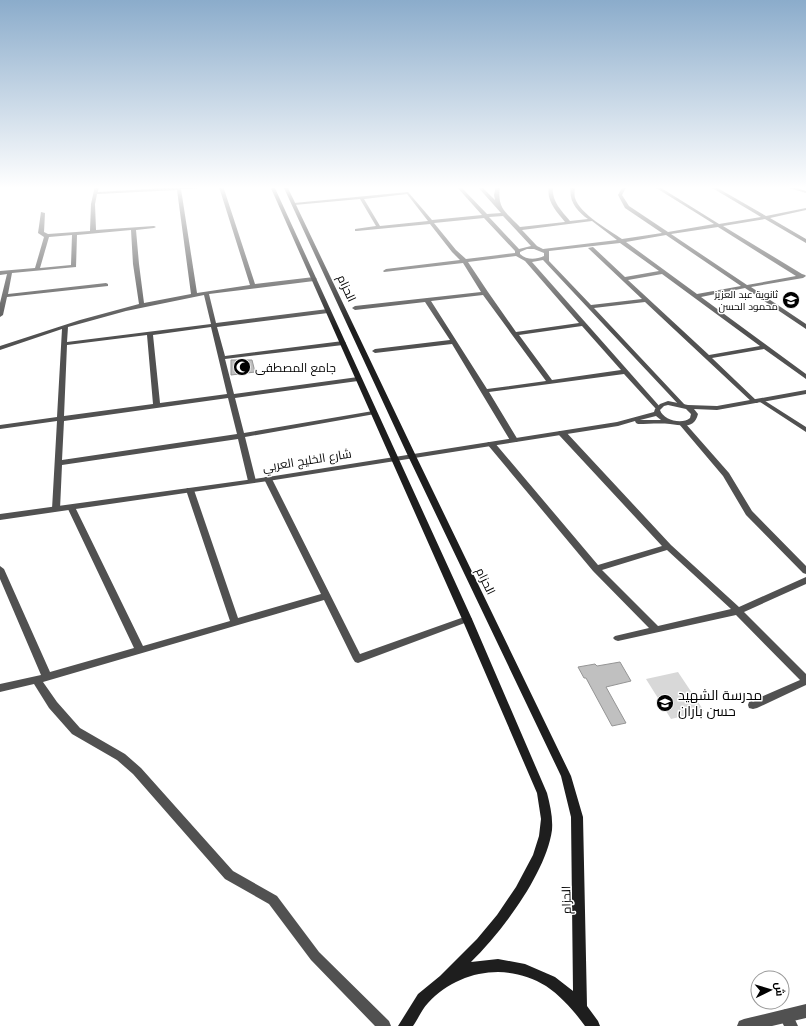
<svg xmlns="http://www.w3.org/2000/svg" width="806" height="1026" viewBox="0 0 806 1026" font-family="Quicksand,Cairo,sans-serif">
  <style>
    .green { fill: #d8d8d8 }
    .building { fill: #c0c0c0; stroke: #959595 }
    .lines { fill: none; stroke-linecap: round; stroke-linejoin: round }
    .minor { fill: #515151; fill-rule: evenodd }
    .tertiary { fill: #515151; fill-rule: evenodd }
    .secondary { fill: #1e1e1e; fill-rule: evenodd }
    .labels { text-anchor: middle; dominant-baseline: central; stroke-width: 3; stroke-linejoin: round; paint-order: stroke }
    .far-poi-label { font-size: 10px; fill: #000; stroke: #fff; text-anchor: end }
    .street-label { font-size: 12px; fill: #000; stroke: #fff }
    .poi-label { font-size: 12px; fill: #000; stroke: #fff; text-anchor: start }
    .near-poi-label { font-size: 14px; fill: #000; stroke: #fff; text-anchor: start }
  </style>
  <rect width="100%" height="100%" fill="#fff"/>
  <path class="green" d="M 678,672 L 704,711 L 671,719 L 646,679 Z"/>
  <path class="building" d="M 231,360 L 252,360 L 255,372 L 231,375 Z
    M 620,662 L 631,681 L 606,687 L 626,723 L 612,726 L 586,678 L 584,678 L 578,667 L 595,664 L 597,666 Z"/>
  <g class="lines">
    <path class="minor" d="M 95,186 L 99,186 L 98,192 L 199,186 L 223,186 L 255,284 L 314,277 L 317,279 L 314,281 L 209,294 L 216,323 L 328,309 L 331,311 L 328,313 L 217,327 L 225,356 L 343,341 L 346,343 L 343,345 L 225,359 L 234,394 L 358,377 L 361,379 L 358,381 L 235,398 L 244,433 L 373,411 L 376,413 L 375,414 L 245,437 L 256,481 L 252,483 L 248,481 L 238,439 L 62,465 L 60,509 L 56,511 L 53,511 L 52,509 L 57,421 L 0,429 L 0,425 L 57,417 L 62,329 L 0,350 L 0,346 L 80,320 L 139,304 L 133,264 L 131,230 L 77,235 L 76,267 L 12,273 L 8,294 L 106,283 L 108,284 L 108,286 L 7,297 L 3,315 L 0,317 L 0,303 L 7,274 L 0,275 L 0,271 L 35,268 L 44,237 L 38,233 L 41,212 L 45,213 L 44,232 L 48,234 L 90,231 L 91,204 ZM 217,187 L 219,187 L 250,285 L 197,293 L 181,189 ZM 177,190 L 191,294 L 144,303 L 139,264 L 136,230 L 154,228 L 156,227 L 154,226 L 96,230 L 95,204 L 97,194 ZM 72,235 L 71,265 L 40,268 L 49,237 ZM 204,295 L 211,324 L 67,342 L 68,327 L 126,311 ZM 211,327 L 227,394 L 160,403 L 153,335 ZM 147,335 L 153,404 L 64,416 L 67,345 ZM 228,398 L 237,434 L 62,460 L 64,421 Z
      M 456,186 L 460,186 L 487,214 L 501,213 L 477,186 L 481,186 L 495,200 L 494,195 L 496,186 L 500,186 C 497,209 505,211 520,227 L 565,222 C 556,211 546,201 549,186 L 553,186 C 551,201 561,210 570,221 L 588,219 C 577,211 568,201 571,186 L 575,186 C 575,190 574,194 575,198 C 580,214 609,230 622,239 L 662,233 L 625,208 L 618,195 L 623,186 L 627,186 L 622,195 L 629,206 L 668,232 L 714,224 L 653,186 L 658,186 L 719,224 L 761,217 L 709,186 L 714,186 L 766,216 L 806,208 L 806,210 L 770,218 L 806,239 L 806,243 L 765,219 L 723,226 L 802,274 L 805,275 L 806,276 L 803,278 L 751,287 L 806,324 L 806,329 L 745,288 L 701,297 L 806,374 L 806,379 L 764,349 L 712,358 L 758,402 L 757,403 L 753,403 L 645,302 L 594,308 L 685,405 L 682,407 L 680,406 L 543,260 L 532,262 L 661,408 L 658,410 L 656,409 L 624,374 L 489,392 L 518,440 L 517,442 L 511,442 L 452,344 L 375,353 L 372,351 L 375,349 L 450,340 L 425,302 L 355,310 L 352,308 L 355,306 L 481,292 L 463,263 L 384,272 L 383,271 L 386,269 L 460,260 L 452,252 L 430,224 L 357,231 L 355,231 L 355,229 L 376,226 L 360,199 L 294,205 L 292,204 L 294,203 L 408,192 L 432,220 L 482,215 ZM 407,194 L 428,221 L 380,226 L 364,199 ZM 503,216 L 531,246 L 519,249 L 489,217 ZM 484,218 L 515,251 L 515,253 L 466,259 L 456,250 L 434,223 ZM 592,221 L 617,240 L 543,249 L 537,246 L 522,230 ZM 718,227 L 796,276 L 747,285 L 671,234 ZM 666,235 L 741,286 L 697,294 L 626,242 ZM 620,243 L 659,271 L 625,277 L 593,247 L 588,248 L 642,299 L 591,305 L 549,261 L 549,251 ZM 527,249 L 534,249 L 544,253 L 544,256 C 535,260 527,260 520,254 L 520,252 ZM 516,256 L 525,261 L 579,323 L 516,332 L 488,292 L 468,262 ZM 662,274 L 760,346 L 709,355 L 628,280 ZM 483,295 L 546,381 L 487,389 L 431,301 ZM 582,326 L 621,370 L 552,380 L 519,335 Z
      M 783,186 L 789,186 L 806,191 L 806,193 Z
      M 762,399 L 806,427 L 806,432 L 760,402 L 759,401 Z
      M 683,422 L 685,423 L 729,473 L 752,511 L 806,566 L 806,574 L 803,573 L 746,515 L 723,476 L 679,424 Z
      M 559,431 L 565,431 L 671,545 L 739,607 L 806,577 L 806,584 L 744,612 L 806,674 L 806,685 L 757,708 L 753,709 L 749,708 L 748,705 L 749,702 L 800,680 L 736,615 L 618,641 L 615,640 L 613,638 L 615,636 L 649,628 L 593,571 L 487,444 L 488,442 L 494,442 L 598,565 L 662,546 L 559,435 L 558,433 ZM 667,550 L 731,609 L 658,626 L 602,570 Z
      M 265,477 L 268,477 L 272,479 L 360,654 L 464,617 L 470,617 L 472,619 L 470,621 L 358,663 L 355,662 L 353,659 L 324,600 L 43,682 L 57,702 L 80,728 L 125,754 L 141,768 L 233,871 L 277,896 L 319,952 L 389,1021 L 391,1026 L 375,1026 L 311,960 L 269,904 L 225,879 L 133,774 L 117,760 L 72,734 L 49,708 L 34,684 L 0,692 L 0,684 L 41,675 L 0,579 L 0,566 L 4,569 L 50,672 L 134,648 L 67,507 L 68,505 L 71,505 L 75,507 L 143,646 L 230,621 L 186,490 L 187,488 L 193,488 L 194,490 L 238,618 L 321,594 L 264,479 Z
      M 786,1009 L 791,1011 L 798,1026 L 784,1026 L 779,1016 L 781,1011 Z"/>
    <path class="tertiary" d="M 806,390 L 806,394 L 717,410 L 694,409 L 698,414 C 694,430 682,425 670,424 C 660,423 648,424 638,424 L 636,423 L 635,421 L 618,426 L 268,481 L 0,520 L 0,514 L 268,477 L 617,422 L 654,412 L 655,409 L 660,404 L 668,401 L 688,405 L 717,406 ZM 668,405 L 686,409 L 691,414 L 690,418 C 682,425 663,420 660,410 L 664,406 ZM 656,416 L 661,420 L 640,420 Z
      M 806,1004 L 806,1018 L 772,1026 L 737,1026 L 739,1021 L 744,1019 Z"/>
    <path class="secondary" d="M 270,186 L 274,186 L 472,619 L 547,793 C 550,805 553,817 552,830 C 546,873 502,932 471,962 L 498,959 L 525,964 L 555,977 L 573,991 L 571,817 L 561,776 L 408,456 L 283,186 L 287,186 L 416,456 L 571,776 L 583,817 L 587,1006 L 598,1021 L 600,1026 L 585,1026 C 574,1011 562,997 546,986 C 508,962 459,970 428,1003 C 422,1009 418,1019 413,1026 L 398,1026 L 418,994 L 440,976 L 477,939 L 497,915 L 516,887 L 533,855 L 539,836 L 541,819 L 537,793 L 462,619 Z"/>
  </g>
  <linearGradient id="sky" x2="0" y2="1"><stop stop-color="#8baccb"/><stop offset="0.57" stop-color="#fff"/><stop offset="1" stop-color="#fff" stop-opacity="0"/></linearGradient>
  <rect width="806" height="329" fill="url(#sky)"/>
  <defs>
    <g id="school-disc" transform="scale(0.9)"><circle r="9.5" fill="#000" stroke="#fff"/><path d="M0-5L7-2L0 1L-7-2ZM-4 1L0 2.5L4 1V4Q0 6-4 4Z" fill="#fff"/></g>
    <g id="mosque-disc" transform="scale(0.9)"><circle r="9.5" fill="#000" stroke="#fff"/><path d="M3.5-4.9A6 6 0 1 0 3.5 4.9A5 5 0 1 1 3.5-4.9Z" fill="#fff"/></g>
  </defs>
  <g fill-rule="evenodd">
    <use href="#school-disc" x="791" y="300"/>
    <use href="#mosque-disc" x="242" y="367"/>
    <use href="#school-disc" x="665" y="703"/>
  </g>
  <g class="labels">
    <g class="far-poi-label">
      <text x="778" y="294">ثانوية عبد العزيز<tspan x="778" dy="12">محمود الحسن</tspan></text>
    </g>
    <g class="street-label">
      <text transform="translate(347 288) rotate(65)">الحزام</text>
      <text transform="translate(307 460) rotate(-9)">شارع الخليج العربي</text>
      <text transform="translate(486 581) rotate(64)">الحزام</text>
      <text transform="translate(566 900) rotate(-91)">الحزام</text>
    </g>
    <g class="poi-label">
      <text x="255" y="367">جامع المصطفى</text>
    </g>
    <g class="near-poi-label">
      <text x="678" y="695">مدرسة الشهيد<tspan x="678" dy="16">حسن باران</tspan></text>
    </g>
  </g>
  <g transform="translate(770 990) rotate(85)"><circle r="19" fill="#ffffff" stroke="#999999"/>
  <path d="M0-3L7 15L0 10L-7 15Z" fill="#000000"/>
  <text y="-6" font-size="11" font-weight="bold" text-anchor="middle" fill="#000000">ش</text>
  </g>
</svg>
